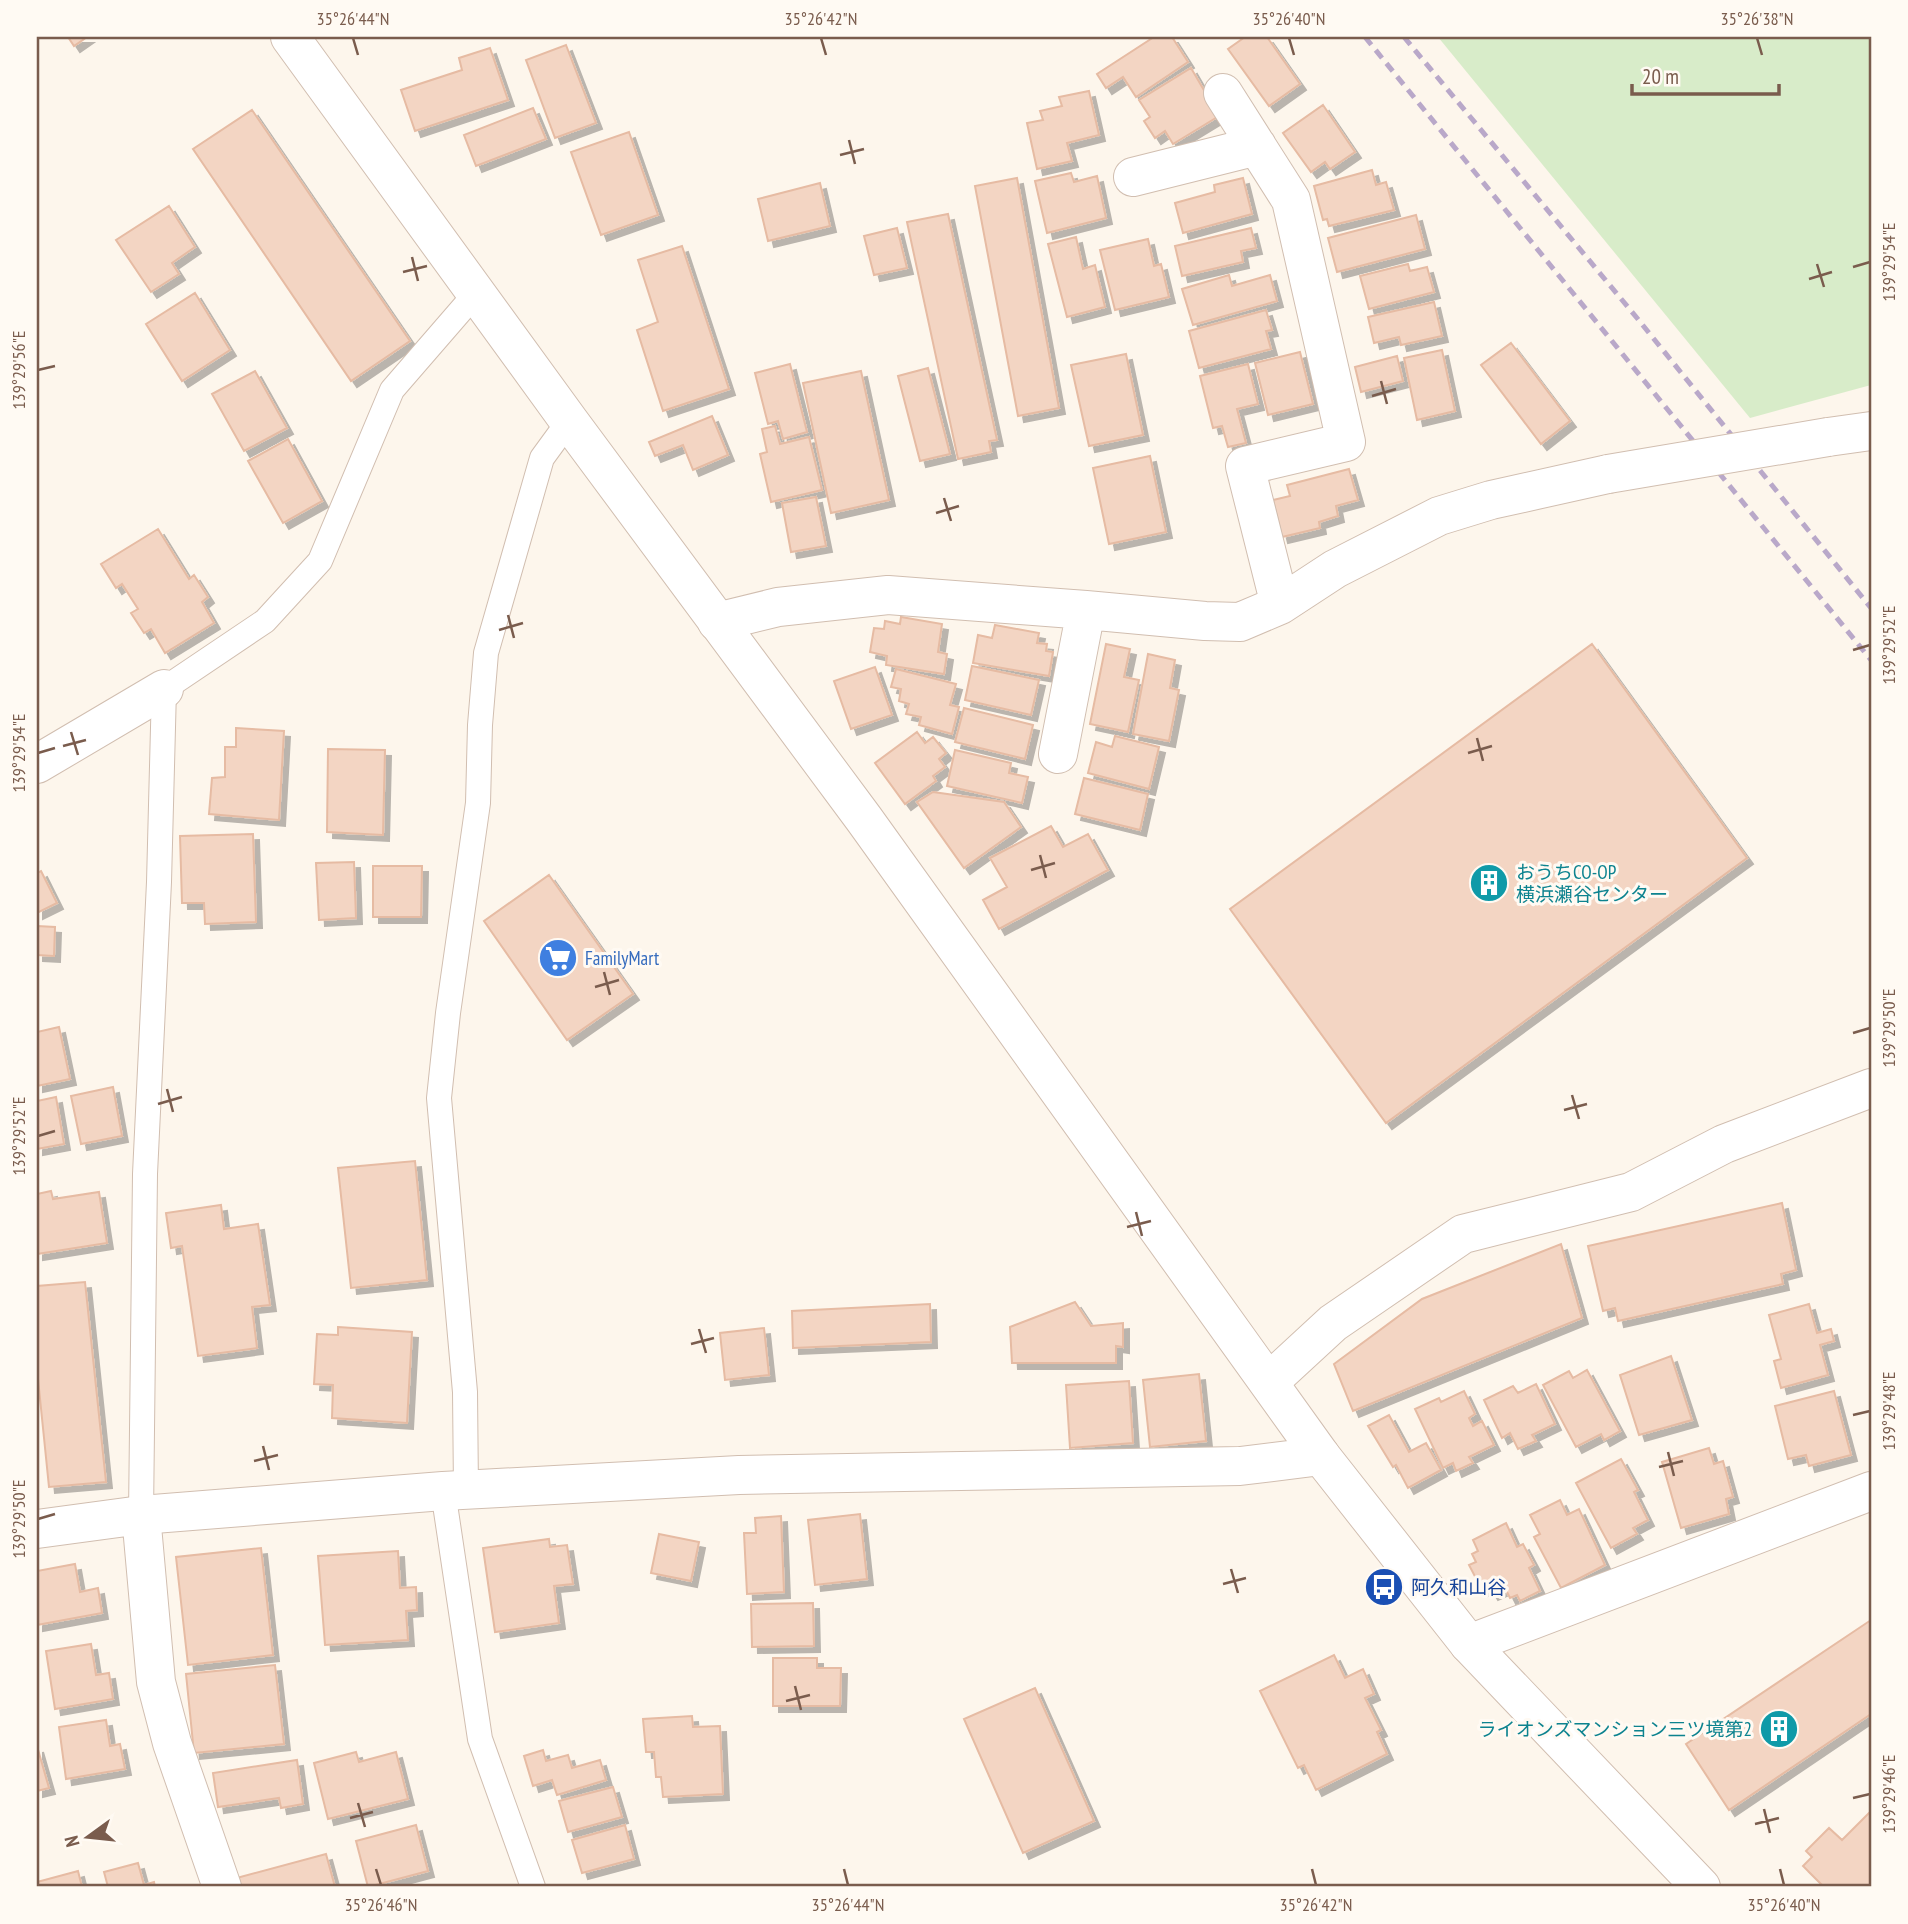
<svg xmlns="http://www.w3.org/2000/svg" width="1908" height="1924" viewBox="0 0 1908 1924" font-family="'PT Sans Narrow','Noto Sans JP',sans-serif">
  <style>
    .green { fill: #d8ecc9 }
    .building { fill: #f3d5c3; stroke: #e6bba3; stroke-width: 2; filter: url(#shadow) }
    .lines { fill: none; stroke-linecap: round; stroke-linejoin: round }
    .service-casing { stroke: #d1beb0; stroke-width: 26 }
    .minor-casing { stroke: #d1beb0; stroke-width: 40 }
    .tertiary-casing { stroke: #d1beb0; stroke-width: 40 }
    .service { stroke: #fff; stroke-width: 24 }
    .minor { stroke: #fff; stroke-width: 38 }
    .tertiary { stroke: #fff; stroke-width: 38 }
    .rail { stroke: #b9a8c9; stroke-width: 5; stroke-dasharray: 10 7; stroke-linecap: butt }
    .minor-bridge-casing { stroke: #d1beb0; stroke-width: 40; stroke-linecap: butt }
    .minor-bridge { stroke: #fff; stroke-width: 38 }
    .ticks { fill: none; stroke: #7a5c4d; stroke-width: 2.5 }
    .labels { text-anchor: middle; dominant-baseline: central; stroke-width: 6; stroke-linejoin: round; paint-order: stroke }
    .culture-label { font-size: 19px; fill: #0d838f; stroke: #fffaf3; text-anchor: start }
    .shop-label { font-size: 19px; fill: #366cbe; stroke: #fffaf3; text-anchor: start }
    .transit-label { font-size: 19px; fill: #164399; stroke: #fffaf3; text-anchor: start }
    .neatline { fill: none; stroke: #7a5c4d; stroke-width: 2.5 }
    .ticks-label { font-size: 18px; text-anchor: middle; fill: #7a5c4d }
  </style>
  <defs>
    <filter id="shadow"><feDropShadow dx="6" dy="6" stdDeviation="0" flood-color="#0004"/></filter>
  </defs>
  <rect width="100%" height="100%" fill="#fdf6ec"/>
  <path class="green" d="M 1438,37 L 1871,37 L 1871,385 L 1750,418 Z"/>
  <path class="building" d="M 68,37 L 87,37 L 74,46 Z
    M 1154,37 L 1172,37 L 1188,62 L 1136,97 L 1123,77 L 1106,88 L 1097,74 Z
    M 1245,37 L 1267,37 L 1300,84 L 1269,106 L 1228,49 Z
    M 566,45 L 596,123 L 555,138 L 526,60 Z
    M 490,48 L 508,100 L 415,131 L 401,90 L 462,70 L 459,58 Z
    M 1191,68 L 1219,116 L 1173,144 L 1165,131 L 1155,138 L 1144,121 L 1150,117 L 1139,100 Z
    M 1089,91 L 1099,135 L 1067,143 L 1072,161 L 1037,169 L 1027,123 L 1043,120 L 1040,111 L 1062,106 L 1059,97 Z
    M 1323,105 L 1355,152 L 1330,169 L 1325,162 L 1311,172 L 1283,133 Z
    M 533,108 L 546,139 L 476,166 L 464,135 Z
    M 252,110 L 410,341 L 351,381 L 193,149 Z
    M 629,132 L 658,215 L 601,235 L 571,152 Z
    M 1372,170 L 1376,185 L 1386,182 L 1394,210 L 1329,226 L 1327,219 L 1323,220 L 1314,186 Z
    M 1071,173 L 1074,182 L 1097,176 L 1106,218 L 1047,233 L 1035,181 Z
    M 1017,178 L 1059,408 L 1018,416 L 975,186 Z
    M 1243,178 L 1252,214 L 1183,233 L 1175,203 L 1215,192 L 1214,185 Z
    M 820,183 L 830,226 L 768,241 L 758,199 Z
    M 169,206 L 195,247 L 172,263 L 179,274 L 151,292 L 116,240 Z
    M 948,214 L 997,440 L 989,441 L 991,452 L 958,459 L 907,222 Z
    M 1416,215 L 1425,249 L 1337,272 L 1328,238 Z
    M 897,228 L 907,268 L 874,275 L 864,236 Z
    M 1251,228 L 1256,248 L 1241,251 L 1243,262 L 1182,276 L 1175,246 Z
    M 1076,237 L 1083,269 L 1095,265 L 1105,307 L 1067,317 L 1048,244 Z
    M 1148,239 L 1154,266 L 1161,264 L 1169,297 L 1115,310 L 1100,250 Z
    M 682,246 L 729,389 L 663,411 L 637,330 L 658,322 L 638,260 Z
    M 1408,264 L 1410,271 L 1427,267 L 1434,292 L 1369,309 L 1360,276 Z
    M 1229,275 L 1232,286 L 1270,275 L 1277,301 L 1193,325 L 1182,289 Z
    M 195,293 L 230,350 L 182,381 L 146,324 Z
    M 1434,302 L 1442,336 L 1401,345 L 1399,337 L 1374,343 L 1368,317 Z
    M 1266,310 L 1272,330 L 1266,331 L 1271,349 L 1199,368 L 1189,331 Z
    M 1511,343 L 1570,421 L 1541,444 L 1481,365 Z
    M 1442,350 L 1455,411 L 1417,420 L 1404,358 Z
    M 1300,352 L 1313,404 L 1268,415 L 1255,363 Z
    M 1126,354 L 1143,435 L 1089,446 L 1071,365 Z
    M 1397,356 L 1403,381 L 1361,392 L 1355,367 Z
    M 790,364 L 807,432 L 783,439 L 778,421 L 768,424 L 755,373 Z
    M 1248,364 L 1258,404 L 1237,409 L 1246,443 L 1228,447 L 1222,426 L 1213,428 L 1200,376 Z
    M 928,368 L 950,454 L 920,461 L 898,376 Z
    M 255,371 L 287,428 L 244,451 L 212,394 Z
    M 861,371 L 889,500 L 831,513 L 803,383 Z
    M 712,416 L 728,455 L 693,470 L 683,445 L 655,456 L 649,442 Z
    M 775,426 L 780,444 L 809,437 L 822,490 L 771,502 L 760,454 L 767,452 L 762,429 Z
    M 288,439 L 322,501 L 283,523 L 248,461 Z
    M 1150,456 L 1166,532 L 1109,544 L 1093,468 Z
    M 1349,469 L 1358,500 L 1336,506 L 1338,516 L 1319,522 L 1320,528 L 1282,537 L 1273,500 L 1290,496 L 1287,485 Z
    M 816,497 L 826,546 L 791,552 L 782,503 Z
    M 158,529 L 189,579 L 194,575 L 208,597 L 202,602 L 214,623 L 165,653 L 151,629 L 144,633 L 131,613 L 138,609 L 122,584 L 116,588 L 101,564 Z
    M 901,617 L 942,624 L 938,652 L 947,654 L 944,674 L 886,665 L 887,656 L 870,652 L 874,628 L 884,629 L 885,621 L 900,624 Z
    M 995,625 L 1039,633 L 1037,643 L 1047,644 L 1046,651 L 1053,652 L 1049,676 L 973,663 L 978,635 L 992,638 Z
    M 1106,644 L 1130,649 L 1124,677 L 1139,680 L 1128,732 L 1090,724 Z
    M 1592,644 L 1747,858 L 1386,1123 L 1230,909 Z
    M 1148,654 L 1175,660 L 1170,688 L 1179,690 L 1169,741 L 1133,734 Z
    M 972,666 L 1039,680 L 1031,715 L 965,700 Z
    M 875,667 L 892,715 L 851,729 L 834,681 Z
    M 896,669 L 956,684 L 950,705 L 959,707 L 952,734 L 919,725 L 921,717 L 906,714 L 909,704 L 899,701 L 901,689 L 891,687 Z
    M 964,708 L 1033,725 L 1025,759 L 955,742 Z
    M 236,728 L 284,731 L 279,820 L 209,814 L 212,778 L 225,777 L 225,747 L 236,747 Z
    M 917,732 L 925,743 L 933,737 L 946,753 L 939,759 L 945,767 L 933,776 L 936,781 L 905,804 L 875,763 Z
    M 1115,736 L 1159,747 L 1149,789 L 1088,773 L 1096,742 L 1112,747 Z
    M 328,749 L 385,750 L 383,835 L 327,832 Z
    M 955,750 L 1011,763 L 1009,773 L 1028,777 L 1022,803 L 947,786 Z
    M 1084,778 L 1148,794 L 1140,830 L 1075,814 Z
    M 933,792 L 1004,802 L 1021,827 L 964,868 L 917,802 Z
    M 1051,826 L 1063,847 L 1088,834 L 1108,870 L 999,929 L 983,900 L 1007,887 L 990,858 Z
    M 253,834 L 256,922 L 205,924 L 204,903 L 182,903 L 180,836 Z
    M 354,862 L 356,918 L 319,920 L 316,863 Z
    M 373,866 L 422,866 L 421,917 L 373,917 Z
    M 41,871 L 57,903 L 37,913 L 37,873 Z
    M 549,875 L 633,994 L 567,1040 L 484,921 Z
    M 37,926 L 55,927 L 54,956 L 37,955 Z
    M 59,1027 L 70,1079 L 37,1086 L 37,1032 Z
    M 113,1087 L 122,1136 L 81,1144 L 71,1096 Z
    M 56,1097 L 64,1144 L 37,1149 L 37,1101 Z
    M 415,1161 L 427,1280 L 351,1288 L 338,1168 Z
    M 51,1191 L 53,1199 L 99,1192 L 107,1243 L 37,1254 L 37,1194 Z
    M 1782,1203 L 1796,1270 L 1781,1274 L 1783,1284 L 1618,1321 L 1615,1308 L 1603,1311 L 1588,1246 Z
    M 221,1205 L 224,1229 L 258,1224 L 270,1305 L 252,1307 L 257,1348 L 198,1356 L 182,1246 L 171,1248 L 166,1213 Z
    M 1561,1244 L 1582,1318 L 1353,1411 L 1334,1364 L 1422,1299 Z
    M 85,1282 L 106,1482 L 49,1487 L 37,1369 L 37,1286 Z
    M 1075,1302 L 1091,1326 L 1123,1323 L 1123,1347 L 1116,1346 L 1116,1363 L 1012,1363 L 1010,1327 Z
    M 930,1304 L 931,1342 L 793,1348 L 792,1311 Z
    M 1809,1304 L 1817,1333 L 1831,1329 L 1834,1341 L 1820,1345 L 1828,1375 L 1781,1388 L 1774,1361 L 1781,1359 L 1769,1315 Z
    M 338,1327 L 412,1332 L 407,1423 L 332,1418 L 333,1385 L 314,1384 L 317,1334 L 338,1335 Z
    M 764,1328 L 769,1375 L 725,1380 L 720,1333 Z
    M 1671,1356 L 1692,1420 L 1639,1435 L 1620,1375 Z
    M 1587,1370 L 1620,1431 L 1604,1440 L 1601,1434 L 1576,1447 L 1543,1385 L 1569,1371 L 1573,1378 Z
    M 1199,1374 L 1206,1441 L 1150,1447 L 1143,1380 Z
    M 1129,1381 L 1133,1443 L 1070,1448 L 1066,1385 Z
    M 1536,1384 L 1555,1424 L 1532,1435 L 1536,1441 L 1518,1449 L 1510,1433 L 1502,1438 L 1484,1400 L 1513,1386 L 1518,1393 Z
    M 1464,1391 L 1475,1414 L 1469,1418 L 1473,1426 L 1482,1421 L 1494,1445 L 1469,1457 L 1473,1463 L 1456,1471 L 1453,1463 L 1443,1468 L 1415,1409 L 1439,1398 L 1441,1402 Z
    M 1834,1391 L 1851,1455 L 1809,1466 L 1806,1455 L 1788,1459 L 1775,1406 Z
    M 1389,1415 L 1409,1452 L 1426,1443 L 1441,1470 L 1408,1488 L 1396,1465 L 1393,1467 L 1368,1426 Z
    M 1709,1448 L 1714,1464 L 1723,1461 L 1733,1497 L 1726,1499 L 1729,1514 L 1681,1528 L 1662,1462 Z
    M 1621,1459 L 1638,1490 L 1634,1492 L 1648,1520 L 1633,1528 L 1637,1534 L 1611,1548 L 1576,1483 Z
    M 1560,1500 L 1567,1515 L 1579,1509 L 1605,1565 L 1561,1588 L 1534,1537 L 1540,1534 L 1530,1515 Z
    M 860,1514 L 867,1579 L 815,1585 L 808,1520 Z
    M 781,1516 L 784,1592 L 747,1594 L 744,1533 L 756,1533 L 755,1518 Z
    M 1506,1523 L 1517,1547 L 1523,1544 L 1534,1565 L 1529,1568 L 1540,1591 L 1520,1601 L 1517,1595 L 1510,1598 L 1505,1588 L 1492,1594 L 1488,1587 L 1482,1590 L 1469,1565 L 1476,1562 L 1472,1554 L 1478,1551 L 1473,1540 Z
    M 659,1534 L 699,1542 L 691,1581 L 651,1573 Z
    M 549,1539 L 550,1547 L 567,1545 L 573,1584 L 554,1586 L 559,1623 L 495,1632 L 483,1548 Z
    M 261,1548 L 273,1655 L 188,1665 L 176,1557 Z
    M 398,1551 L 400,1588 L 416,1587 L 417,1610 L 406,1611 L 408,1640 L 325,1645 L 318,1556 Z
    M 75,1564 L 80,1592 L 98,1588 L 102,1613 L 37,1625 L 37,1571 Z
    M 813,1603 L 814,1646 L 752,1647 L 751,1604 Z
    M 1871,1620 L 1871,1714 L 1729,1810 L 1686,1744 Z
    M 91,1644 L 96,1675 L 109,1673 L 113,1699 L 55,1709 L 46,1651 Z
    M 1334,1655 L 1345,1678 L 1363,1669 L 1374,1694 L 1365,1698 L 1381,1730 L 1377,1732 L 1387,1754 L 1316,1790 L 1304,1765 L 1298,1768 L 1260,1691 Z
    M 773,1658 L 817,1658 L 817,1668 L 841,1668 L 840,1706 L 773,1706 Z
    M 275,1665 L 284,1744 L 194,1753 L 186,1674 Z
    M 1035,1688 L 1094,1821 L 1023,1853 L 964,1719 Z
    M 692,1716 L 693,1727 L 720,1726 L 723,1794 L 663,1797 L 661,1777 L 656,1777 L 654,1752 L 646,1752 L 643,1719 Z
    M 106,1720 L 110,1746 L 120,1744 L 125,1769 L 66,1779 L 59,1727 Z
    M 37,1746 L 49,1788 L 37,1791 Z
    M 543,1750 L 546,1761 L 568,1755 L 572,1768 L 600,1760 L 606,1780 L 557,1795 L 552,1780 L 533,1786 L 524,1756 Z
    M 356,1752 L 359,1762 L 396,1752 L 408,1799 L 328,1819 L 314,1763 Z
    M 297,1760 L 303,1804 L 281,1808 L 279,1798 L 218,1807 L 213,1773 Z
    M 613,1787 L 622,1817 L 568,1832 L 559,1801 Z
    M 1871,1811 L 1871,1887 L 1824,1887 L 1803,1866 L 1812,1857 L 1806,1851 L 1829,1828 L 1842,1840 Z
    M 416,1825 L 428,1871 L 368,1887 L 356,1841 Z
    M 625,1825 L 634,1859 L 582,1873 L 572,1840 Z
    M 326,1854 L 335,1887 L 235,1887 L 233,1879 Z
    M 138,1863 L 144,1885 L 154,1882 L 155,1887 L 108,1887 L 104,1872 Z
    M 78,1871 L 82,1887 L 37,1887 L 37,1882 Z"/>
  <g class="lines">
    <g class="service-casing">
      <path id="service" d="M 466,1490 L 465,1392 L 439,1098 L 448,1013 L 478,803 L 480,725 L 486,653 L 542,458 L 569,421
        M 443,1491 L 480,1739 L 533,1887
        M 141,1515 L 145,1174 L 159,882 L 164,689 L 265,621 L 320,561 L 392,390 L 476,293"/>
    </g>
    <g class="minor-casing">
      <path id="minor" d="M 1223,93 L 1291,200 L 1346,442 L 1245,466 L 1280,605
        M 1133,177 L 1257,146
        M 1828,437 L 1871,431
        M 717,622 L 778,607 L 888,595 L 1086,610 L 1205,621 L 1240,622 L 1280,605 L 1335,569 L 1439,516 L 1491,500 L 1608,474
        M 1058,754 L 1086,610
        M 37,764 L 164,689
        M 1269,1382 L 1333,1323 L 1463,1234 L 1631,1192 L 1724,1144 L 1871,1088
        M 141,1515 L 156,1682 L 172,1743 L 222,1887
        M 37,1529 L 141,1515 L 443,1491 L 739,1475 L 1240,1466 L 1321,1456
        M 1469,1644 L 1871,1491"/>
    </g>
    <g class="tertiary-casing">
      <path id="tertiary" d="M 290,37 L 569,421 L 864,819 L 1321,1456 L 1469,1644 L 1701,1887"/>
    </g>
    <use href="#service" class="service"/>
    <use href="#minor" class="minor"/>
    <use href="#tertiary" class="tertiary"/>
    <path class="rail" d="M 1365,37 L 1871,660
      M 1404,37 L 1637,318 L 1871,608"/>
    <g class="minor-bridge-casing">
      <path id="minor-bridge" d="M 1608,474 L 1828,437"/>
    </g>
    <use href="#minor-bridge" class="minor-bridge"/>
  </g>
  <path class="ticks" d="M 353,38 L 358,55M 821,38 L 826,55M 1289,38 L 1294,55M 1757,38 L 1762,55M 849,140 L 855,164M 840,155 L 864,149M 412,257 L 418,281M 1817,264 L 1824,287M 1853,267 L 1870,262M 403,272 L 427,266M 1809,279 L 1832,272M 38,370 L 55,366M 1381,381 L 1387,404M 1372,396 L 1396,389M 944,498 L 951,521M 936,513 L 959,506M 508,615 L 514,638M 499,630 L 523,623M 1853,650 L 1870,645M 71,732 L 78,755M 1477,738 L 1483,761M 63,746 L 86,740M 38,753 L 55,748M 1468,753 L 1492,746M 1040,855 L 1046,878M 1031,870 L 1055,863M 604,972 L 610,995M 595,987 L 619,980M 1853,1033 L 1870,1028M 167,1089 L 173,1112M 1572,1095 L 1579,1119M 158,1104 L 182,1097M 1564,1110 L 1587,1104M 38,1136 L 55,1131M 1136,1212 L 1142,1236M 1127,1227 L 1151,1221M 699,1329 L 706,1353M 691,1344 L 714,1338M 1853,1415 L 1870,1411M 263,1446 L 269,1470M 1668,1452 L 1674,1476M 254,1461 L 278,1455M 1659,1467 L 1683,1461M 38,1519 L 55,1514M 1231,1569 L 1238,1593M 1223,1584 L 1246,1578M 795,1686 L 801,1710M 786,1701 L 810,1695M 1853,1798 L 1870,1794M 358,1803 L 365,1827M 1764,1809 L 1770,1833M 350,1818 L 373,1812M 1755,1824 L 1779,1818M 376,1869 L 381,1885M 844,1869 L 848,1885M 1312,1869 L 1316,1885M 1780,1869 L 1784,1885"/>
  <defs>
    <g id="building-disc" transform="scale(2.0125)"><circle r="9.5" fill="#0f9aa8" stroke="#fffaf3"/><path d="M-4-6H4V6H1V3H-1V6H-4ZM-2.5-4.3h1.7v1.8h-1.7ZM.8-4.3h1.7v1.8H.8ZM-2.5-1h1.7V.8h-1.7ZM.8-1h1.7V.8H.8Z" fill="#fff"/></g>
    <g id="supermarket-disc" transform="scale(2.0125)"><circle r="9.5" fill="#3f7fe0" stroke="#fffaf3"/><path d="M-6-5.5h2.5l.6 2H6L4.5 2H-2.5L-4.4-4H-6ZM-1.5 3.2a1.3 1.3 0 1 0 .1 0ZM3 3.2a1.3 1.3 0 1 0 .1 0Z" fill="#fff"/></g>
    <g id="bus-disc" transform="scale(2.0125)"><circle r="9.5" fill="#1a4fb4" stroke="#fffaf3"/><path d="M-5-6H5V4H4V6H2V4H-2V6H-4V4H-5ZM-3.5-4V0h7V-4ZM-3.5 1.2v1.5H-2V1.2ZM2 1.2v1.5H3.5V1.2Z" fill="#fff"/></g>
  </defs>
  <g fill-rule="evenodd">
    <use href="#building-disc" x="1489" y="883"/>
    <use href="#supermarket-disc" x="558" y="958"/>
    <use href="#bus-disc" x="1384" y="1587"/>
    <use href="#building-disc" x="1779" y="1729"/>
  </g>
  <g class="labels">
    <g class="culture-label">
      <text x="1516" y="872">おうちCO-OP<tspan x="1516" dy="22">横浜瀬谷センター</tspan></text>
      <text x="1752" y="1729" text-anchor="end">ライオンズマンション三ツ境第2</text>
    </g>
    <g class="shop-label">
      <text x="585" y="958">FamilyMart</text>
    </g>
    <g class="transit-label">
      <text x="1411" y="1587">阿久和山谷</text>
    </g>
  </g>
  <rect width="1908" height="1924" fill="none" stroke="#fffaf3" stroke-width="77"/>
  <g transform="translate(88 1837) rotate(255)" stroke="#fffaf3" stroke-width="5" paint-order="stroke">
  <path d="M0-5L12 26L0 18L-12 26Z" fill="#7a5c4d"/>
  <text y="-10" font-size="19" font-weight="bold" text-anchor="middle" fill="#7a5c4d">N</text>
  </g>
  <path d="M1632 84v10h147v-10" fill="none" stroke="#7a5c4d" stroke-width="3.5"/>
  <text x="1642" y="84" font-size="21" fill="#7a5c4d" stroke="#fffaf3" stroke-width="5" paint-order="stroke">20 m</text>
  <rect x="38" y="38" width="1832" height="1847" class="neatline"/>
  <g class="ticks-label">
    <text x="353" y="25">35°26'44"N</text>
    <text x="821" y="25">35°26'42"N</text>
    <text x="1289" y="25">35°26'40"N</text>
    <text x="1757" y="25">35°26'38"N</text>
    <text transform="translate(1889 262) rotate(-90)" y="6">139°29'54"E</text>
    <text transform="translate(19 370) rotate(-90)" y="6">139°29'56"E</text>
    <text transform="translate(1889 645) rotate(-90)" y="6">139°29'52"E</text>
    <text transform="translate(19 753) rotate(-90)" y="6">139°29'54"E</text>
    <text transform="translate(1889 1028) rotate(-90)" y="6">139°29'50"E</text>
    <text transform="translate(19 1136) rotate(-90)" y="6">139°29'52"E</text>
    <text transform="translate(1889 1411) rotate(-90)" y="6">139°29'48"E</text>
    <text transform="translate(19 1519) rotate(-90)" y="6">139°29'50"E</text>
    <text transform="translate(1889 1794) rotate(-90)" y="6">139°29'46"E</text>
    <text x="381" y="1911">35°26'46"N</text>
    <text x="848" y="1911">35°26'44"N</text>
    <text x="1316" y="1911">35°26'42"N</text>
    <text x="1784" y="1911">35°26'40"N</text>
  </g>
</svg>
